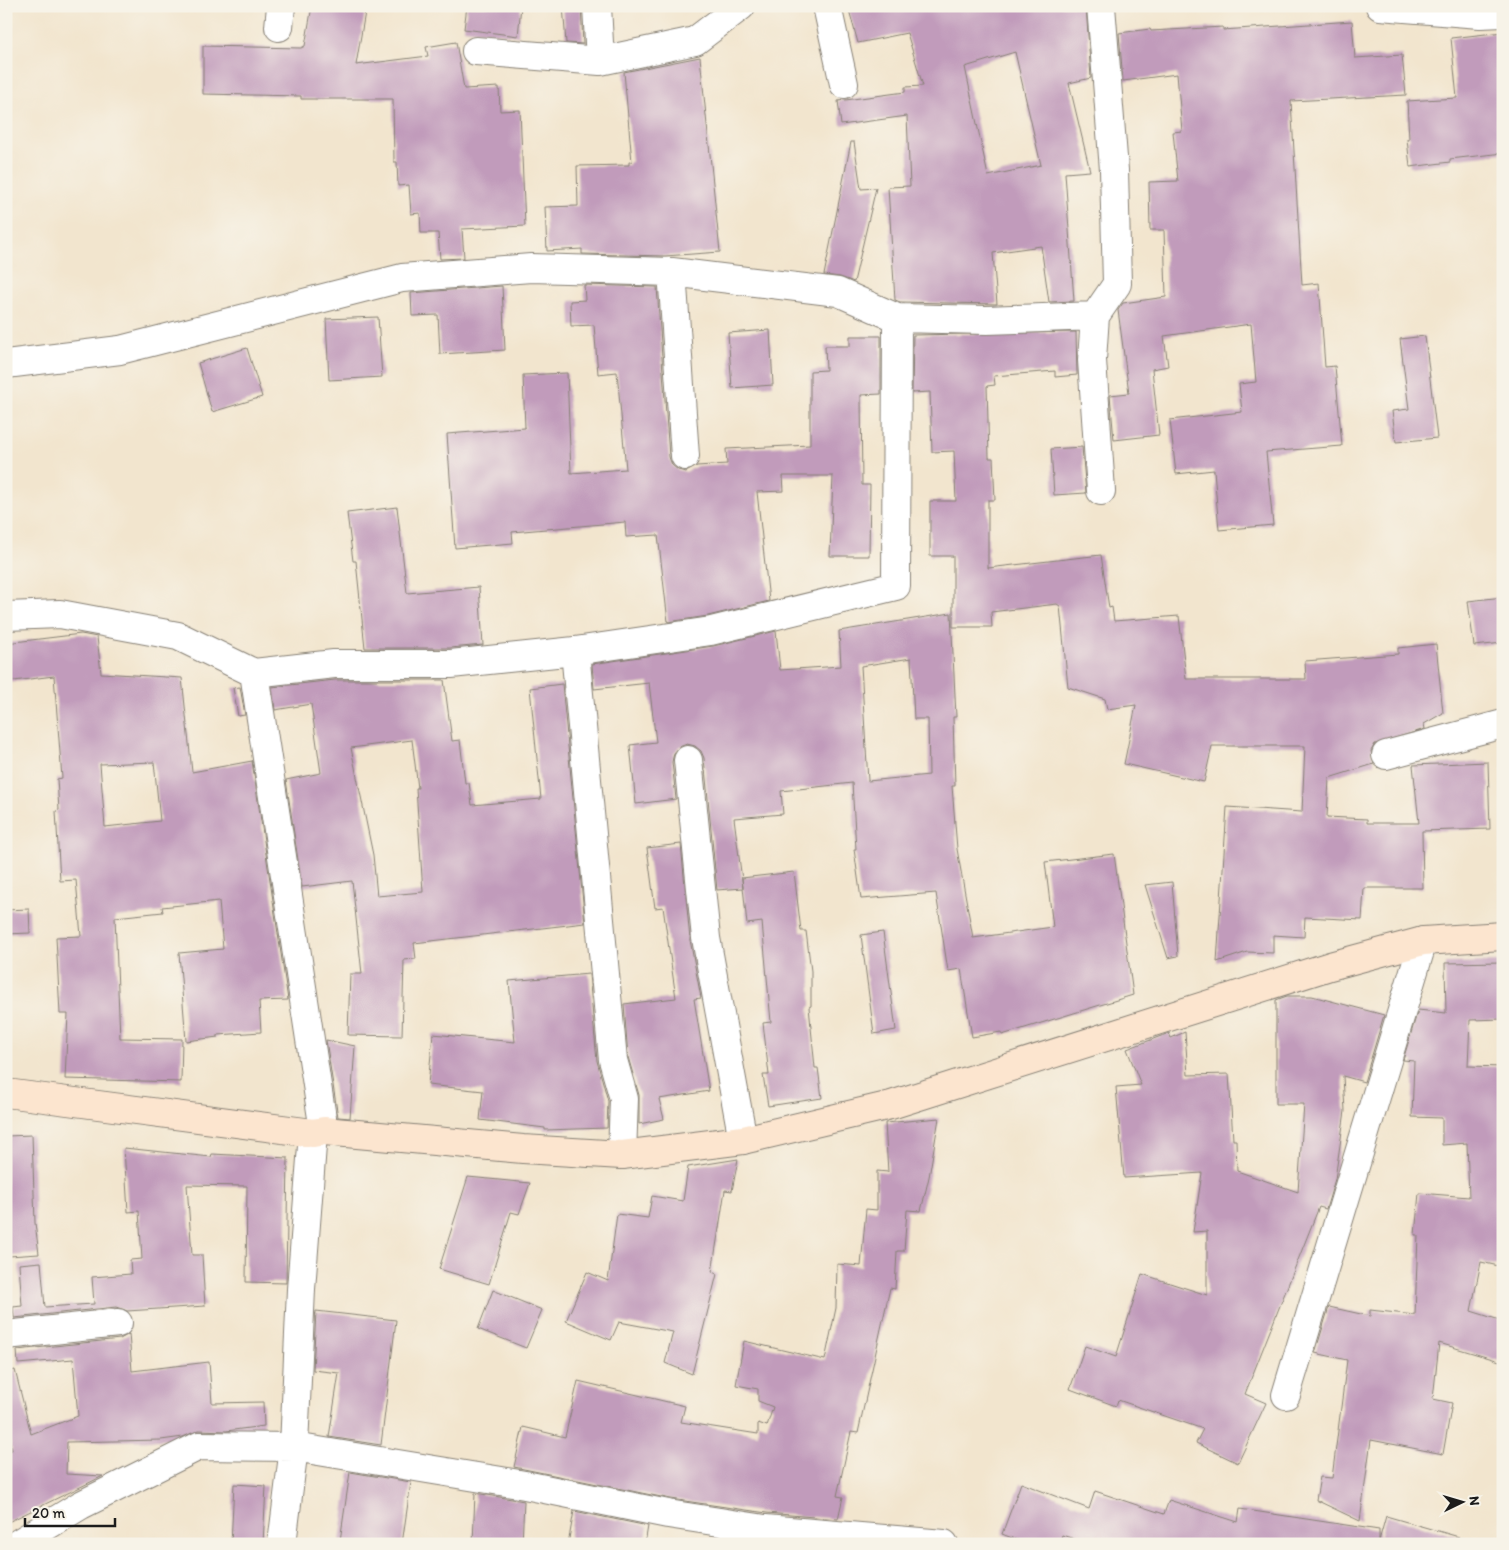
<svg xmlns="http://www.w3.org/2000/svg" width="1509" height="1550" viewBox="0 0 1509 1550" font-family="Itim,sans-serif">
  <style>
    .building { fill: #c19bbb; fill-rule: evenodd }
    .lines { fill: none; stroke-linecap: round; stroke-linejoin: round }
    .street-casing { stroke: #878075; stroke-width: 30 }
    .secondary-casing { stroke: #878075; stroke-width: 30 }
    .street { stroke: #fff; stroke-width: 28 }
    .secondary { stroke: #fce5cf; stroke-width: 28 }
  </style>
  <rect width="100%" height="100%" fill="#f7f3e8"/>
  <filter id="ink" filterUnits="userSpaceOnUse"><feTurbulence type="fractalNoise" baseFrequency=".02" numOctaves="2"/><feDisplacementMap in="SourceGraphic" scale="10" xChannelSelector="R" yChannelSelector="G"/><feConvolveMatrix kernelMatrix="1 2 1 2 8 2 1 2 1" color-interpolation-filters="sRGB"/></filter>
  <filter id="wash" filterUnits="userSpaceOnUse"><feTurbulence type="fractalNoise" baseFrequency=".0096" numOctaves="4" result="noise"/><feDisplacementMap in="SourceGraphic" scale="20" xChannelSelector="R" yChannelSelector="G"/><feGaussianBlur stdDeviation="1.12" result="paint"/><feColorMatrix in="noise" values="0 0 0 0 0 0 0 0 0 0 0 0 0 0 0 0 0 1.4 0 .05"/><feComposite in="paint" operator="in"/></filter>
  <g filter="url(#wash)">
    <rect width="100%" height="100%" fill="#f2e5ce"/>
    <g id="blocks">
      <path class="building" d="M 312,6 L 366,6 L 356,65 L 428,56 L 426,47 L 456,42 L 464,89 L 499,87 L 500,111 L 520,110 L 525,226 L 462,229 L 464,258 L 440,259 L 438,233 L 421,233 L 420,213 L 411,214 L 409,185 L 398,186 L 397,162 L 394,162 L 393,99 L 301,99 L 301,96 L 203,94 L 203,46 L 301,48 L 305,46 Z
        M 467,6 L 521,6 L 518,36 L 464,29 Z
        M 563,6 L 581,6 L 583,44 L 566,43 Z
        M 848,6 L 1086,6 L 1091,78 L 1069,83 L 1090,171 L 1065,173 L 1074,301 L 1049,302 L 1041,246 L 993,253 L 997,304 L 900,302 L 895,300 L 888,187 L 910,186 L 907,116 L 841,125 L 838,101 L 905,92 L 905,87 L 923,86 L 907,33 L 858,43 ZM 1015,52 L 1041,165 L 988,176 L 965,67 Z
        M 1352,21 L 1355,58 L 1402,55 L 1406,95 L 1291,101 L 1302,285 L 1319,283 L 1325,367 L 1335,366 L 1342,446 L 1266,452 L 1273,525 L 1219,530 L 1214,470 L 1176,474 L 1170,420 L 1242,412 L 1239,384 L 1256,382 L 1251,324 L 1164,336 L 1168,366 L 1152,369 L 1159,435 L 1114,440 L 1110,395 L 1129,393 L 1118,310 L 1123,303 L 1166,297 L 1164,230 L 1150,230 L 1149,182 L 1178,181 L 1173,132 L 1182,131 L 1177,74 L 1123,81 L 1119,33 L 1150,29 L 1151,31 L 1223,27 L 1223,30 Z
        M 1503,32 L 1503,153 L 1450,159 L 1450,162 L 1410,167 L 1407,139 L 1409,139 L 1407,101 L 1457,98 L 1451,38 Z
        M 700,57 L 720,252 L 665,256 L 582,254 L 582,249 L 547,251 L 545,207 L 578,206 L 577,166 L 629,165 L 629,162 L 632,162 L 624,72 Z
        M 851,142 L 854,142 L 861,189 L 876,188 L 854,282 L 840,277 L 824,275 Z
        M 584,285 L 657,287 L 669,457 L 672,465 L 678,470 L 686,472 L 697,466 L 727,464 L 726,449 L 810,445 L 810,371 L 826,370 L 825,346 L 850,346 L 850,336 L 881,336 L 881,394 L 861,395 L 862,485 L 870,485 L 869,556 L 830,556 L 833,476 L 783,476 L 784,491 L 757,492 L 769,601 L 708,616 L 668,622 L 658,535 L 626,537 L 625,522 L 512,532 L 513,543 L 455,548 L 447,434 L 525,428 L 523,375 L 567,373 L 571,473 L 626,469 L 617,372 L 598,374 L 594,325 L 571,326 L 570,301 L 585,300 Z
        M 502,286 L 505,350 L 440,354 L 438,315 L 412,316 L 411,293 Z
        M 378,317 L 382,377 L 329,380 L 326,319 Z
        M 770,330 L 773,385 L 732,388 L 728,333 Z
        M 1076,332 L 1077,375 L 1055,377 L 1055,371 L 994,376 L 995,385 L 987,386 L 989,458 L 993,458 L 995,500 L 988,500 L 988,568 L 1101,555 L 1109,608 L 1112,607 L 1114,621 L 1179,616 L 1186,679 L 1306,679 L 1305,661 L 1398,654 L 1398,648 L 1436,644 L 1443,713 L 1424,724 L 1425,729 L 1375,744 L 1371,751 L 1374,764 L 1329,778 L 1327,817 L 1367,819 L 1367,823 L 1419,823 L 1413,765 L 1488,762 L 1490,829 L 1422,831 L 1423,888 L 1364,888 L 1362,920 L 1305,917 L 1304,937 L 1273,935 L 1273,953 L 1247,952 L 1217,962 L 1227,807 L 1302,812 L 1305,746 L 1212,746 L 1204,782 L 1124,764 L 1136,705 L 1107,709 L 1105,699 L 1068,687 L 1060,606 L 1057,604 L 991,612 L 992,627 L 953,627 L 953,556 L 930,556 L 930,501 L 956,501 L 954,451 L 932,452 L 930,392 L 912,393 L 913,335 Z
        M 1425,336 L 1437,438 L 1396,442 L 1392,411 L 1409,409 L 1400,339 Z
        M 247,348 L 262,397 L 212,412 L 198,363 Z
        M 1082,447 L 1086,493 L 1054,495 L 1051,449 Z
        M 397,507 L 407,593 L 479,587 L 483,645 L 450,648 L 365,648 L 356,561 L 353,561 L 347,513 Z
        M 1503,597 L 1503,643 L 1474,646 L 1468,601 Z
        M 951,613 L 956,717 L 953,717 L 955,786 L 952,786 L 957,849 L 973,938 L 1053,927 L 1045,862 L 1114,854 L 1133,995 L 1002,1035 L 1001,1032 L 972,1037 L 961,969 L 948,971 L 936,893 L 861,899 L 854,849 L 856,849 L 852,783 L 781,791 L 783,814 L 734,818 L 743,888 L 717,890 L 704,758 L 701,751 L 695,746 L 687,744 L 679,747 L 674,753 L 672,762 L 676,799 L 636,804 L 630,745 L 656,742 L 649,683 L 594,689 L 592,664 L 713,646 L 776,631 L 780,670 L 841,666 L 839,631 ZM 911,658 L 914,719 L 928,719 L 929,775 L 868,781 L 861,666 Z
        M 81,634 L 97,637 L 101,673 L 182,678 L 192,772 L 252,761 L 288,1000 L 259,1001 L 261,1032 L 218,1035 L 218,1037 L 186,1041 L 179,953 L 223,949 L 219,901 L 162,907 L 163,912 L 115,917 L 120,1038 L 182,1039 L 181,1082 L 65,1079 L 68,1014 L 60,1014 L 56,937 L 81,936 L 76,880 L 60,881 L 56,811 L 59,810 L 57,779 L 62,778 L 54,676 L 6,682 L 6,643 ZM 154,762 L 160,821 L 105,827 L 100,764 Z
        M 335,680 L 444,680 L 452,741 L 460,740 L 465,783 L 469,783 L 472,805 L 541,799 L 530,688 L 562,684 L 585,923 L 414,943 L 416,959 L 404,960 L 402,1036 L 348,1035 L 350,974 L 362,974 L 352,881 L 302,887 L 286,780 L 321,773 L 311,704 L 275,710 L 272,687 ZM 412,740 L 418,788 L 416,788 L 423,892 L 377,896 L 373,855 L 351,748 Z
        M 240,687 L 245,715 L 238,716 L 233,688 Z
        M 681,844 L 690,940 L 701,998 L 694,999 L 709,1091 L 659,1099 L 664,1119 L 639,1124 L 639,1095 L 628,1057 L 624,1004 L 676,998 L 663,907 L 655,908 L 647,848 Z
        M 794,872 L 801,931 L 806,931 L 811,971 L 811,1006 L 809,1007 L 815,1068 L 818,1068 L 822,1098 L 768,1106 L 763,1075 L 769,1075 L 763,1023 L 771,1022 L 762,922 L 747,924 L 742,878 Z
        M 1172,882 L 1178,956 L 1168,958 L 1145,885 Z
        M 29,909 L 30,933 L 6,934 L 6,910 Z
        M 883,932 L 896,1030 L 874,1034 L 861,935 Z
        M 1503,962 L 1503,1019 L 1470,1020 L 1468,1066 L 1503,1067 L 1503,1267 L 1481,1262 L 1471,1311 L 1503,1321 L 1503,1362 L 1439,1343 L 1433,1399 L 1452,1403 L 1443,1454 L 1371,1440 L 1360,1521 L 1316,1500 L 1320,1477 L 1332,1478 L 1347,1360 L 1315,1353 L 1329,1307 L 1370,1316 L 1370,1310 L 1415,1315 L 1418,1235 L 1415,1235 L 1419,1193 L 1469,1197 L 1467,1143 L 1442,1145 L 1442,1118 L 1412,1117 L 1414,1061 L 1403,1060 L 1418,1010 L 1446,1013 L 1445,963 Z
        M 589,974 L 597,1061 L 608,1101 L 607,1128 L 545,1130 L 545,1128 L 480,1120 L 483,1091 L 428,1085 L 433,1034 L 515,1042 L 509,981 Z
        M 1287,996 L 1312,996 L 1384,1015 L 1364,1082 L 1343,1076 L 1345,1111 L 1335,1179 L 1326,1209 L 1319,1207 L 1245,1394 L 1266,1403 L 1238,1463 L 1196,1443 L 1203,1429 L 1118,1400 L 1116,1406 L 1070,1389 L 1085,1346 L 1116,1357 L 1142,1274 L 1207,1295 L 1207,1231 L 1193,1232 L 1202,1173 L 1124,1178 L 1116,1087 L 1141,1085 L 1127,1049 L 1169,1033 L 1171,1038 L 1185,1032 L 1188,1075 L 1229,1074 L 1233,1140 L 1236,1140 L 1237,1171 L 1298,1192 L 1304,1104 L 1276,1104 L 1276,1000 Z
        M 326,1040 L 355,1046 L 350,1118 L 338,1117 Z
        M 939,1118 L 929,1177 L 921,1211 L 907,1210 L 904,1251 L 897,1251 L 895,1289 L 890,1288 L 858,1433 L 851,1432 L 837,1496 L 843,1497 L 838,1519 L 767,1513 L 671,1499 L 514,1467 L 523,1427 L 565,1437 L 578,1381 L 685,1406 L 681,1422 L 758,1434 L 758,1423 L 767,1426 L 773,1407 L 758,1401 L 758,1389 L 736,1385 L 744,1341 L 825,1360 L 836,1308 L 837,1264 L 861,1266 L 866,1209 L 877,1210 L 877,1171 L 888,1172 L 885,1123 Z
        M 32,1135 L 35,1223 L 39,1254 L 9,1256 L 6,1225 L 6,1136 Z
        M 124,1148 L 211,1157 L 212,1154 L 288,1158 L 286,1283 L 246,1282 L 247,1186 L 187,1185 L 192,1255 L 202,1255 L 205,1306 L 127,1311 L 116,1307 L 14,1318 L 13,1307 L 22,1306 L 19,1264 L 41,1262 L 45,1307 L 94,1304 L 92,1277 L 131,1274 L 130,1260 L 142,1259 L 139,1211 L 128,1212 Z
        M 738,1159 L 732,1191 L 725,1190 L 712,1272 L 717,1274 L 692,1374 L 665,1363 L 673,1332 L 619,1322 L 611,1340 L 566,1321 L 587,1272 L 608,1281 L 617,1214 L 648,1218 L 652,1196 L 683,1201 L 688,1167 Z
        M 468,1177 L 530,1183 L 519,1214 L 511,1212 L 489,1284 L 439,1269 Z
        M 493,1290 L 542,1310 L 526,1348 L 478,1329 Z
        M 316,1311 L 396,1320 L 381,1445 L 329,1437 L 339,1373 L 313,1370 Z
        M 129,1334 L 132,1371 L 209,1362 L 212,1403 L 263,1402 L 264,1426 L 226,1431 L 199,1430 L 183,1437 L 161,1440 L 67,1442 L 66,1474 L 103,1476 L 6,1523 L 6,1451 L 12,1450 L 6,1428 L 6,1372 L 15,1370 L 31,1434 L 78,1416 L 73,1359 L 18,1364 L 17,1350 L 120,1339 Z
        M 350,1472 L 411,1482 L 402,1544 L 361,1544 L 340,1541 Z
        M 1021,1483 L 1089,1509 L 1095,1491 L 1164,1514 L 1169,1500 L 1238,1522 L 1240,1509 L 1379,1530 L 1379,1541 L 1386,1516 L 1459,1537 L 1458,1544 L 1089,1544 L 1062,1535 L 1059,1544 L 1027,1544 L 1002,1534 Z
        M 234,1484 L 266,1486 L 263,1544 L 231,1544 Z
        M 475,1493 L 524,1501 L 522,1544 L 473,1544 Z
        M 574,1511 L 648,1526 L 645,1544 L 568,1544 Z
        M 716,1537 L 758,1544 L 715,1544 Z"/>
    </g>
  </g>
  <g filter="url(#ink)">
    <use href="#blocks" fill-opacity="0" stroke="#878075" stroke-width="1"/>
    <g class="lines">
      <g class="street-casing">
        <path id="street" d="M 597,6 L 600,61
          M 827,6 L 844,84
          M 1380,6 L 1480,14 L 1503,13
          M 279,27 L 281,6
          M 476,51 L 600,61 L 695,41 L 741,6
          M 672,272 L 685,456
          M 6,364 L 120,350 L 402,278 L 531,268 L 672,272 L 838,292 L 897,318 L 987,320 L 1095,316
          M 1101,491 L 1092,360 L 1095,316 L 1117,284 L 1114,170 L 1101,6
          M 6,616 L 60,614 L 178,636 L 254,673 L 334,664 L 451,664 L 575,651 L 711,631 L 896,586 L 897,318
          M 575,651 L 613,1060 L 624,1099 L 622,1155
          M 254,673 L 324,1131
          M 1386,755 L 1503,724
          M 688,760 L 706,938 L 743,1140
          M 6,1335 L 118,1323
          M 1286,1395 L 1423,941
          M 17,1544 L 81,1505 L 199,1446 L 294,1447 L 525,1485 L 668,1514 L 765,1529 L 944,1544
          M 282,1544 L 294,1447 L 301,1289 L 313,1133"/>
      </g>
      <g class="secondary-casing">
        <path id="secondary" d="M 6,1093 L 313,1133 L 324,1131 L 523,1149 L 622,1155 L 743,1140 L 891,1105 L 1330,966 L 1423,941 L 1503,936"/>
      </g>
      <use href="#street" class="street"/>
      <use href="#secondary" class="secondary"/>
    </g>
  </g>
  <rect width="1509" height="1550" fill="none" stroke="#f7f3e8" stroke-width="25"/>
  <g transform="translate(1462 1502) rotate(85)" stroke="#f7f3e8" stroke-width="4" paint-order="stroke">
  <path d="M0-4L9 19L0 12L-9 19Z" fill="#1c1c1c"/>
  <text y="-8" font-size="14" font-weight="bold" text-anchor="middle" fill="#1c1c1c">N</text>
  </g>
  <path d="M25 1518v8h90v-8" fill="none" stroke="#1c1c1c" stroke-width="2.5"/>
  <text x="32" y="1518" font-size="15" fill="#1c1c1c" stroke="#f7f3e8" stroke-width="4" paint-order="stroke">20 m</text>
</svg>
